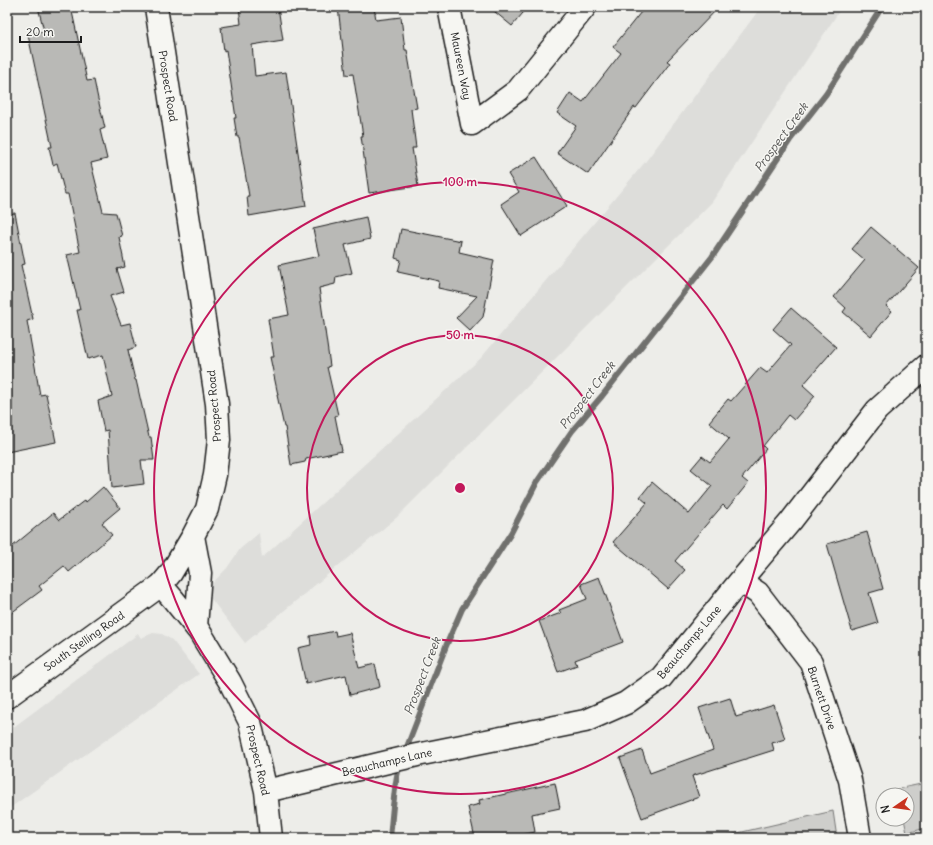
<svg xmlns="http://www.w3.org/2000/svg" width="933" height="845" viewBox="0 0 933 845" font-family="Delius,sans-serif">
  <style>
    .built { fill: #ddddda }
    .green { fill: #cececb; stroke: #757574 }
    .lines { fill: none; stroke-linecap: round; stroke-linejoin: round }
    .stream { stroke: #6f6f6d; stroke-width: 6 }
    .building { fill: #b9b9b6; stroke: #1c1c1c }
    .street-casing { stroke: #1c1c1c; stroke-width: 25 }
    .secondary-casing { stroke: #1c1c1c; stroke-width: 25 }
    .street { stroke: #f6f6f2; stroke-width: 22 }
    .secondary { stroke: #f6f6f2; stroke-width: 22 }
    .ring { fill: none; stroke: #c2185b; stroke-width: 2 }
    .labels { text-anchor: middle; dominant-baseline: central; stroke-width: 3; stroke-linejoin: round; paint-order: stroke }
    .street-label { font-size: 11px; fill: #1c1c1c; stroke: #f6f6f2 }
    .water-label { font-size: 12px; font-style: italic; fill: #535352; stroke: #f6f6f2 }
    .centre { fill: #c2185b; stroke: #f6f6f2; stroke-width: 2 }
    .ring-label { font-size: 12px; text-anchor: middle; font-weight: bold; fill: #c2185b; stroke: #f6f6f2; stroke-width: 3; stroke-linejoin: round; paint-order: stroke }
  </style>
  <rect width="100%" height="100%" fill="#edede9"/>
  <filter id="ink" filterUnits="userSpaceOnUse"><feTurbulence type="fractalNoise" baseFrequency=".025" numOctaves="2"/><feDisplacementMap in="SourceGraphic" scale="8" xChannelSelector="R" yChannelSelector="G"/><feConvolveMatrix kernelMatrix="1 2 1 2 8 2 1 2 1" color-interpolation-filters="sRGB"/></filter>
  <g filter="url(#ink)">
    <path class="built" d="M 761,7 L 842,7 L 712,202 L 396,518 L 245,643 L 205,591 L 227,568 L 240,549 L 259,533 L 262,558 L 481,358 L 646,161 Z
      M 153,633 L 162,634 L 172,640 L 199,674 L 7,810 L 7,732 L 138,634 L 141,638 Z"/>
    <path class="green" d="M 926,783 L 926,828 L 907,833 L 904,819 L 907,819 L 907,795 L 898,795 L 897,789 Z
      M 833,811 L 837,838 L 716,838 Z"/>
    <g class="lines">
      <path class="stream" d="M 405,752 L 446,646 L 462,609 L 511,533 L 537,482 L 572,431 L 602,396 L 712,257 L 790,140 L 826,94 L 882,7
        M 390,838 C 391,827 392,817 393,806 C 395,792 395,778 400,765"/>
    </g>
    <path class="building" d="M 38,7 L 71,7 L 87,81 L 94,80 L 98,99 L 105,128 L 100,130 L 107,159 L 91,163 L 103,212 L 116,213 L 122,236 L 119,237 L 125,267 L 117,269 L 124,292 L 110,296 L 121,325 L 130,323 L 136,347 L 128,350 L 135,380 L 136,380 L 149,437 L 151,437 L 154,460 L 141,460 L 144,484 L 112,488 L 108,430 L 104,431 L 98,401 L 112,396 L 103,355 L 88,359 L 77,310 L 80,310 L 67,255 L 80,252 L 68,194 L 65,194 L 57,163 L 53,165 L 49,147 L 52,147 L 28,35 L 44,31 Z
      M 239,7 L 278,7 L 283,40 L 252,45 L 255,76 L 286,72 L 306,206 L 249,216 L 247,196 L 249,196 L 239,137 L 237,137 L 234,118 L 236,118 L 226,50 L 224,51 L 221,27 L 241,24 Z
      M 338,7 L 374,7 L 376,20 L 401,17 L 405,50 L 407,50 L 417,108 L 411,109 L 416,148 L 412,148 L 418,186 L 369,193 L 361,136 L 363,136 L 353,74 L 346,75 Z
      M 489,7 L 528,7 L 512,26 Z
      M 645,7 L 719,7 L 667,61 L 670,63 L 636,108 L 634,107 L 588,174 L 557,153 L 576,126 L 557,113 L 570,93 L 583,102 L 621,53 L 613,47 Z
      M 536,157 L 567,206 L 521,236 L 501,204 L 519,192 L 508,174 Z
      M 15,213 L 25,264 L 21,265 L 33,319 L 27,321 L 40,395 L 46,394 L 56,442 L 7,452 L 7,214 Z
      M 366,217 L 370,239 L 345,245 L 352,273 L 336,277 L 335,284 L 319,288 L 330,366 L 327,367 L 338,415 L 335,416 L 342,451 L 306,459 L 305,462 L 291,465 L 285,427 L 284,427 L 277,395 L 278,395 L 270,357 L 274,357 L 268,319 L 289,315 L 279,265 L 319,256 L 313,229 Z
      M 871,227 L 919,268 L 886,306 L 892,311 L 871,336 L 843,312 L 846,308 L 834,297 L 865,260 L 852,249 Z
      M 401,229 L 461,241 L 459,252 L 494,260 L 483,317 L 470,331 L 456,318 L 477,296 L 438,288 L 439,281 L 398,272 L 401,260 L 395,258 Z
      M 791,308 L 836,347 L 803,385 L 815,396 L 794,420 L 788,415 L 763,446 L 766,449 L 742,478 L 748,483 L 727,509 L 723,505 L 675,561 L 685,570 L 668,589 L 613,542 L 647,503 L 640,497 L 652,482 L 689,514 L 712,486 L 691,469 L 702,456 L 710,462 L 729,439 L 709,422 L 728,399 L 731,401 L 760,368 L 767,373 L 791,345 L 773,329 Z
      M 103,487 L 120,508 L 102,523 L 112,535 L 69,572 L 64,566 L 39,586 L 42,590 L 7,616 L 7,551 L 53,513 L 59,520 L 85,500 L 86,502 Z
      M 867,532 L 883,589 L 869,593 L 878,623 L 852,631 L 827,544 Z
      M 599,577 L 623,642 L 575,660 L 577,665 L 558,672 L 539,621 L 561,613 L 559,610 L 587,599 L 581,584 Z
      M 335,631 L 336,636 L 350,633 L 359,668 L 375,664 L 380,687 L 350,695 L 346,675 L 306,684 L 298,648 L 311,645 L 310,636 Z
      M 730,698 L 736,717 L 774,705 L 785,739 L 772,743 L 774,750 L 692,776 L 699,797 L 642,818 L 620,758 L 642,750 L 650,773 L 713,750 L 699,708 Z
      M 555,783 L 560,808 L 532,814 L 535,832 L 508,838 L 475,838 L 468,807 L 480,804 L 479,800 Z"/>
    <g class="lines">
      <g class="street-casing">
        <path id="street" d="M 449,7 L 472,124 L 518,90 L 585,7
          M 740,581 L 758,593 L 811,662 L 850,780 L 860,838
          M 161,585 L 173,599 L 199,631 L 230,682 L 250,722 L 266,791 L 271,838
          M 266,791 L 417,755 L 585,721 L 626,703 L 661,678 L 740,581 L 791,521 L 877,410 L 926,366"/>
      </g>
      <g class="secondary-casing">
        <path id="secondary" d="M 193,536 L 200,573 L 196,627
          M 7,697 L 161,585 L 171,573 L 193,536 L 207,509 L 215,475 L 219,440 L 217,404 L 156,7"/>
      </g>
      <use href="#street" class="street"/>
      <use href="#secondary" class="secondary"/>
    </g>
  </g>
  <g class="ring">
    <circle cx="460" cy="488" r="153"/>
    <circle cx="460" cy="488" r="306"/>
  </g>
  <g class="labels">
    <g class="street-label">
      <text transform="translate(461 66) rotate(79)">Maureen Way</text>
      <text transform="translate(168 86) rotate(81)">Prospect Road</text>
      <text transform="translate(214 406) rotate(-95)">Prospect Road</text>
      <text transform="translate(84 641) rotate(-35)">South Stelling Road</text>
      <text transform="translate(689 642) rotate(-50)">Beauchamps Lane</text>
      <text transform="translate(822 698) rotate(71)">Burnett Drive</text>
      <text transform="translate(258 760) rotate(77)">Prospect Road</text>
      <text transform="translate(387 762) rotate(-13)">Beauchamps Lane</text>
    </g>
    <g class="water-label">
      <text transform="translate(781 137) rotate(-54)">Prospect Creek</text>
      <text transform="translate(587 395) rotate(-52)">Prospect Creek</text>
      <text transform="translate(422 676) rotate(-69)">Prospect Creek</text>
    </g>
  </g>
  <circle cx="460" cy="488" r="6" class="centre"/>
  <g class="ring-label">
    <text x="460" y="186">100 m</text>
    <text x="460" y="339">50 m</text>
  </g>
  <rect width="933" height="845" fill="none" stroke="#f6f6f2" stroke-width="24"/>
  <rect x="12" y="12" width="909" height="821" fill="none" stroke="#1c1c1c" stroke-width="1.5" filter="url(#ink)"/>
  <g transform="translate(895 807) rotate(257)"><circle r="19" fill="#f6f6f2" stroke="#9f9f9c"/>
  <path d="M0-3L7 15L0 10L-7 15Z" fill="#c8321e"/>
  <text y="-6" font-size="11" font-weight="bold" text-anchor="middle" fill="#1c1c1c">N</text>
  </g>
  <path d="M20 36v6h61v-6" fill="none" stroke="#1c1c1c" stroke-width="2"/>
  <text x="26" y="36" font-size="12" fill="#1c1c1c" stroke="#f6f6f2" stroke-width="3" paint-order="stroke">20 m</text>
</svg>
